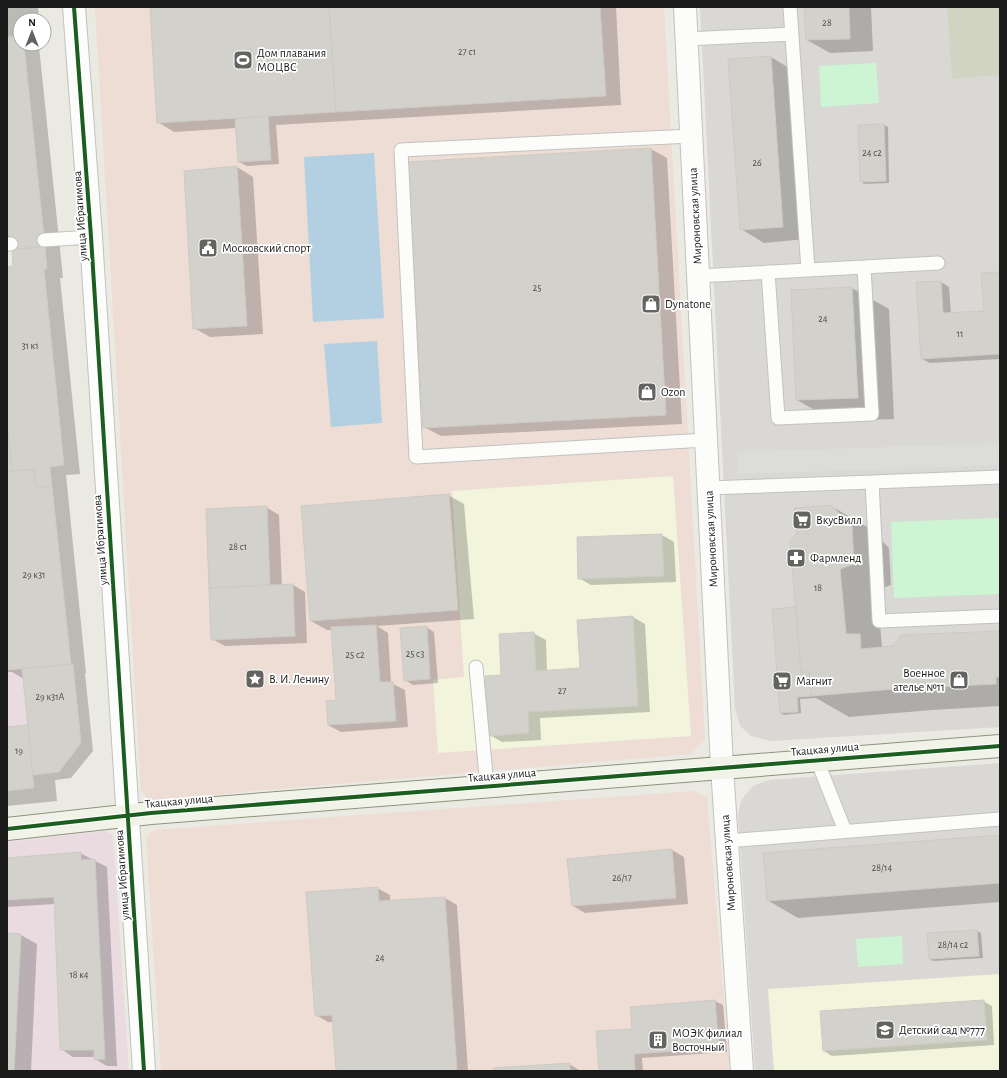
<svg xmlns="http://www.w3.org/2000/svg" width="1007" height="1078" viewBox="0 0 1007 1078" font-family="'Alegreya Sans',sans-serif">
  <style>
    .residential { fill: #d9d8d4 }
    .commercial { fill: #eeddd5 }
    .industrial { fill: #e9dbe0 }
    .education { fill: #f2f5dc }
    .construction { fill: #d2d4c3 }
    .park { fill: #cdf5d3 }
    .parking { fill: #dcdcd9 }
    .water { fill: #b2d0e1 }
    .shadow { fill: #0003 }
    .building { fill: #d3d1cb; stroke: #cdcbc4 }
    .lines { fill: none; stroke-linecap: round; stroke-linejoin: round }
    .lane-casing { stroke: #c2c2bf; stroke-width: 15 }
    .street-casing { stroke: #c2c2bf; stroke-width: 24 }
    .secondary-casing { stroke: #8e947b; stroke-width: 24 }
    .lane { stroke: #fcfcfb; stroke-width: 13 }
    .street { stroke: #fcfcfb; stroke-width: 22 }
    .secondary { stroke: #f1f2e8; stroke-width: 22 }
    .cycleway-casing { stroke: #fff; stroke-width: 6 }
    .cycleway { stroke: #1b5e20; stroke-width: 4 }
    .labels { text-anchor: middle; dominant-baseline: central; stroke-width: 3.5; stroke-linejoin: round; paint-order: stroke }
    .number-label { font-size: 10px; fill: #4a4a48 }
    .poi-label { font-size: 12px; fill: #1b1b1b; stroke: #fff; text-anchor: start }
    .street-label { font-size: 12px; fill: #1b1b1b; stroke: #fff }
  </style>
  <rect width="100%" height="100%" fill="#eae9e2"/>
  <path class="residential" d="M 700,7 L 1000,7 L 1000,727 L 771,741 L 751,736 L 740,726 L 735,709 Z
    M 1000,763 L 1000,1071 L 755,1071 L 738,813 L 742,799 L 753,786 L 769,780 Z"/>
  <path class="commercial" d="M 95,7 L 664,7 L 705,740 L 691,754 L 149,800 L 141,791 Z
    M 695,791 L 707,798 L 730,1071 L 161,1071 L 146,837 L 154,830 Z"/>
  <path class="industrial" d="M 22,669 L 34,788 L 7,791 L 7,670 Z
    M 106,831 L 113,835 L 129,1071 L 7,1071 L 7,842 Z"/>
  <path class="education" d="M 673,476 L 691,736 L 438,753 L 433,680 L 464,677 L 452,491 Z
    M 1000,974 L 1000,1071 L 774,1071 L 768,989 Z"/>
  <path class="construction" d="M 947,7 L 1000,7 L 1000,75 L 952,79 Z"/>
  <path class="park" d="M 876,63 L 879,103 L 821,107 L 819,66 Z
    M 1000,518 L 1000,594 L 894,598 L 891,522 Z
    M 902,936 L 903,964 L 858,967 L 856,939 Z"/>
  <path class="parking" d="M 1000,443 L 1000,465 L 737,474 L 737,452 Z"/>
  <path class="water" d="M 374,153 L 384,318 L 313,322 L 304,157 Z
    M 377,341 L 382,423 L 331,427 L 324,344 Z"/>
  <path class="shadow" d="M 7,7 L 38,7 L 39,20 L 20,20 L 20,33 L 17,31 L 17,34 L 20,35 L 20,44 L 36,44 L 39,46 L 63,278 L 60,278 L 80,474 L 66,475 L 86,673 L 85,673 L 93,751 L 71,778 L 55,780 L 57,801 L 7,806 L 7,728 L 29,727 L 24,679 L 12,672 L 7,672 L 7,268 L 15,267 L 12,242 L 7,239 Z
    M 151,7 L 616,7 L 621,105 L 276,125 L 279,164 L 247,166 L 239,162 L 236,128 L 174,132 L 158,122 Z
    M 805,7 L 871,7 L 873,51 L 830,53 L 807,40 Z
    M 771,57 L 794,71 L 806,239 L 764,243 L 741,229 L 729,60 Z
    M 884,125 L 888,127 L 889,183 L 864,184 L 861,181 Z
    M 651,149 L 667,158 L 682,424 L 441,436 L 424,427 Z
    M 237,167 L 253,177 L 263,334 L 210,337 L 194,328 Z
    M 1000,273 L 1000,359 L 930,363 L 922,359 L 941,282 L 949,287 L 951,314 L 985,311 Z
    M 852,288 L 889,309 L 894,419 L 834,421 L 797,400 Z
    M 448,495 L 464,504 L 474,619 L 377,626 L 388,633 L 391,683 L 405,690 L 408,727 L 341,732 L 328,725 L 337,701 L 332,630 L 327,630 L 311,621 Z
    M 831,506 L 869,528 L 889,548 L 891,585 L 877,590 L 882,647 L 1000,632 L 1000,706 L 932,710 L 849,717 L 816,698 L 800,699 L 801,713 L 784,715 L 781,713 L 796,608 Z
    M 266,507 L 279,515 L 282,586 L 293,585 L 305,592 L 307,643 L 225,646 L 212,639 L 207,510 Z
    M 662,535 L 674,542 L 676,582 L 591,585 L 579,578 Z
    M 633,617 L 645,624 L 650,712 L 540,718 L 541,740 L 502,742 L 490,735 L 502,676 L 533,633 L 546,640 L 547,671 L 581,669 L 578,621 Z
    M 426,627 L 434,632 L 438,683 L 413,685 L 405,680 Z
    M 1000,836 L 1000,902 L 798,918 L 767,900 Z
    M 672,850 L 684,857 L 688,904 L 585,913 L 573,906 Z
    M 80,853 L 107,867 L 117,1066 L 107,1066 L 95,1059 L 95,1057 L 73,1057 L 61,1049 L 55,904 L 7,907 L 7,859 Z
    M 377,888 L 390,895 L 390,901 L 445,898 L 457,905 L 468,1071 L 337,1071 L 333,1022 L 328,1022 L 316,1015 Z
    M 977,931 L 981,933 L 983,958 L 933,961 L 930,959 L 928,934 Z
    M 7,934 L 21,935 L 37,944 L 31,1071 L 7,1071 Z
    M 715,1001 L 723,1005 L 727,1052 L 642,1058 L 643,1071 L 600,1071 L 633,1030 L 631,1007 Z
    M 983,1001 L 992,1006 L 994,1045 L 832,1056 L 824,1051 Z
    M 569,1064 L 581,1071 L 494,1071 Z"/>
  <path class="building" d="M 150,7 L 329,7 L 336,112 L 157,123 Z
    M 329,7 L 600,7 L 606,96 L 336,112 Z
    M 804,7 L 849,7 L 850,39 L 806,40 Z
    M 20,36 L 20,44 L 24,44 L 45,246 L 12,250 L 10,235 L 7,235 L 7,37 Z
    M 771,56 L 783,227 L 740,230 L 728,59 Z
    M 268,116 L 271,160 L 238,162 L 235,119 Z
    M 884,124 L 886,181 L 860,182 L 858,125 Z
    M 651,148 L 666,415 L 423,428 L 407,162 Z
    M 237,166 L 247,326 L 193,329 L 184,171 Z
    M 45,246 L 47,269 L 44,269 L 64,465 L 50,467 L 52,486 L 36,488 L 34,469 L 12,471 L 7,422 L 7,267 L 13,266 L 12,250 Z
    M 1000,272 L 1000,354 L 921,359 L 916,282 L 941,281 L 943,313 L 984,311 L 981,273 Z
    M 852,287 L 858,398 L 796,400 L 791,290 Z
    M 7,422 L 12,471 L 7,472 Z
    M 34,469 L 36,488 L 52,486 L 71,664 L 8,670 L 7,472 Z
    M 449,494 L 458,610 L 310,621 L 301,506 Z
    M 831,505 L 852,526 L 854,564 L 840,569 L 846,634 L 860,634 L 861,649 L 893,646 L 901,635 L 1000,631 L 1000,677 L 996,677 L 996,684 L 895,689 L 811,696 L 809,672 L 801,672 L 790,541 L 797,533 L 794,508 Z
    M 267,506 L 270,585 L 209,588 L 206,509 Z
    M 662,534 L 664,576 L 578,579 L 577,537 Z
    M 293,584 L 295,636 L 211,640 L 209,588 Z
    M 796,607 L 801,672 L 809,672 L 811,696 L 797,697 L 798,712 L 780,713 L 772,609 Z
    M 633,616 L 638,706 L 528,712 L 529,733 L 489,736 L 485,676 L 501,675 L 499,634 L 534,632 L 536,671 L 580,668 L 577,620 Z
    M 376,625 L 380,682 L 393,682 L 396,721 L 328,725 L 326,701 L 336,700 L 331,627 Z
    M 427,626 L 430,679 L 404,681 L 400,628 Z
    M 71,664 L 73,664 L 81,743 L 59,772 L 33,775 L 22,669 Z
    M 28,725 L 34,788 L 7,791 L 7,727 Z
    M 1000,835 L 1000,883 L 767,901 L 763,853 Z
    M 672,849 L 676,898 L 572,906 L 567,859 Z
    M 81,852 L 81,860 L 95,859 L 105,1059 L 94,1060 L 94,1050 L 60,1050 L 54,897 L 7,900 L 7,858 Z
    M 378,887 L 379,901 L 445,897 L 457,1071 L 336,1071 L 332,1015 L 315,1016 L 306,892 Z
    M 977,930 L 979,956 L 929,959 L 927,933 Z
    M 7,933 L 21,934 L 14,1071 L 7,1071 Z
    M 715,1000 L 719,1048 L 634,1054 L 635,1071 L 599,1071 L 596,1031 L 632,1029 L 630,1007 Z
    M 984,1000 L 987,1040 L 823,1051 L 820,1011 Z
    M 570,1063 L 570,1071 L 493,1071 L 493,1068 Z"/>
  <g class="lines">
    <g class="lane-casing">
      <path id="lane" d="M 790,7 L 808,270
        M 686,39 L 792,34
        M 691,136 L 401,150 L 416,457 L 706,440
        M 44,240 L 91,237
        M 7,244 L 11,244
        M 768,272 L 778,418 L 872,414 L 864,267
        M 698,276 L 938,263
        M 872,482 L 1000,477
        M 708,488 L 872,482 L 879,621 L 1000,616
        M 476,667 L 487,786
        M 817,760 L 845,831
        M 727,841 L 1000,819"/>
    </g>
    <g class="street-casing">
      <path id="street" d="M 74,7 L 91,237 L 144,1071
        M 685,7 L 722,767 L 742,1071"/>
    </g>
    <g class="secondary-casing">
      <path id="secondary" d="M 7,829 L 151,813 L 1000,746"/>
    </g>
    <use href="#lane" class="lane"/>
    <use href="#street" class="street"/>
    <use href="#secondary" class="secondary"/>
    <g class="cycleway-casing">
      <path id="cycleway" d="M 74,7 L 91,237 L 144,1071
        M 7,829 L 151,813 L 1000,746"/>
    </g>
    <use href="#cycleway" class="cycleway"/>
  </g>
  <defs>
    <g id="stadium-square" transform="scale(1)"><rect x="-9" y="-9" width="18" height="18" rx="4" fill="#636361" stroke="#fff"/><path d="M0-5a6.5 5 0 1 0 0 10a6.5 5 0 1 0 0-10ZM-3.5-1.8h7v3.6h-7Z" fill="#fff"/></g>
    <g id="civic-square" transform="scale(1)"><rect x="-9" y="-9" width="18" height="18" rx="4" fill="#636361" stroke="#fff"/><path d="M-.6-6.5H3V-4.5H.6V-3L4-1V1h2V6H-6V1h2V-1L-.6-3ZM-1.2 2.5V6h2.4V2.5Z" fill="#fff"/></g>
    <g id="shop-square" transform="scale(1)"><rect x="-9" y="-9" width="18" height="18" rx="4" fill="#636361" stroke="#fff"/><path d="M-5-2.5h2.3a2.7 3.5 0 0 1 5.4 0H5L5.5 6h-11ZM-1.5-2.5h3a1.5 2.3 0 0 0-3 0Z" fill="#fff"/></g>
    <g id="supermarket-square" transform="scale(1)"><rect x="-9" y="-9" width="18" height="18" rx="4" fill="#636361" stroke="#fff"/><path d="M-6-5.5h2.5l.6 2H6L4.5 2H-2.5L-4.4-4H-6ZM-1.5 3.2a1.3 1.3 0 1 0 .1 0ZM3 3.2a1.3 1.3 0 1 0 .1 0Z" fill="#fff"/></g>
    <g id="pharmacy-square" transform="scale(1)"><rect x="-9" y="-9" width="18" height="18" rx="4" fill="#636361" stroke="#fff"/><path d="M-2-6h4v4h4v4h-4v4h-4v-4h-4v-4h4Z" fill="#fff"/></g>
    <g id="sight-square" transform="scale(1)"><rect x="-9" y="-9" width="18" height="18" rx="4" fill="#636361" stroke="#fff"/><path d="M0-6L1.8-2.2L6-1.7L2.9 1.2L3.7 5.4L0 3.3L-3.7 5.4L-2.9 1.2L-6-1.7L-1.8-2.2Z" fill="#fff"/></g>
    <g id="school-square" transform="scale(1)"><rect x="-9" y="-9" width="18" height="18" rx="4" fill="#636361" stroke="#fff"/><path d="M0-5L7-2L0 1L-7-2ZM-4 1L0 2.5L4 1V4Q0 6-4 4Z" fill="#fff"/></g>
    <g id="building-square" transform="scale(1)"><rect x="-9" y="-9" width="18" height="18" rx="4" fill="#636361" stroke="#fff"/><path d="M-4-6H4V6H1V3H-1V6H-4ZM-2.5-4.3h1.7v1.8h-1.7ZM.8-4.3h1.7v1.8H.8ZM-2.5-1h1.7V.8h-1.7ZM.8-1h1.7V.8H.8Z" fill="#fff"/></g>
  </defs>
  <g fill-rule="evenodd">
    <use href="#stadium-square" x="243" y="60"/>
    <use href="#civic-square" x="208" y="248"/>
    <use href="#shop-square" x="651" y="304"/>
    <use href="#shop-square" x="647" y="392"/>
    <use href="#supermarket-square" x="802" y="520"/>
    <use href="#pharmacy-square" x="796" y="558"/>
    <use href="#sight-square" x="255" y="679"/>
    <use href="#shop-square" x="959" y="680"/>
    <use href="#supermarket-square" x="782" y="681"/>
    <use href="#school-square" x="885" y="1030"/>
    <use href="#building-square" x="658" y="1040"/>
  </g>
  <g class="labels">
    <g class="number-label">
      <text x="827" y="23">28</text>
      <text x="467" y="52">27 с1</text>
      <text x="872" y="153">24 с2</text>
      <text x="757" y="163">26</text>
      <text x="537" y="288">25</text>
      <text x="823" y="319">24</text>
      <text x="960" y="334">11</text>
      <text x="30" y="346">31 к1</text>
      <text x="238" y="547">28 с1</text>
      <text x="34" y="575">29 к31</text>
      <text x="818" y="588">18</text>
      <text x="415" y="654">25 с3</text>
      <text x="355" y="655">25 с2</text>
      <text x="562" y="691">27</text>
      <text x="50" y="697">29 к31А</text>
      <text x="19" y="751">19</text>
      <text x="882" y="868">28/14</text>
      <text x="622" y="878">26/17</text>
      <text x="953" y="945">28/14 с2</text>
      <text x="380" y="958">24</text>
      <text x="79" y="975">18 к4</text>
    </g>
    <g class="poi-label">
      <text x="257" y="53">Дом плавания<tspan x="257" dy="14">МОЦВС</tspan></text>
      <text x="222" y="248">Московский спорт</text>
      <text x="665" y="304">Dynatone</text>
      <text x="661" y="392">Ozon</text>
      <text x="816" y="520">ВкусВилл</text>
      <text x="810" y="558">Фармленд</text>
      <text x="945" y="673" text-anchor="end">Военное<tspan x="945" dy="14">ателье №11</tspan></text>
      <text x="269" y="679">В. И. Ленину</text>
      <text x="796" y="681">Магнит</text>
      <text x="899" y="1030">Детский сад №777</text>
      <text x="672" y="1033">МОЭК филиал<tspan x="672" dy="14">Восточный</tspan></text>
    </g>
    <g class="street-label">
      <text transform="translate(80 216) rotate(-94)">улица Ибрагимова</text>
      <text transform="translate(695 216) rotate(-93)">Мироновская улица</text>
      <text transform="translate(711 539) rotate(-93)">Мироновская улица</text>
      <text transform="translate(100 540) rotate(-94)">улица Ибрагимова</text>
      <text transform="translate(825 749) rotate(-5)">Ткацкая улица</text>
      <text transform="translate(502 775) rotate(-5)">Ткацкая улица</text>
      <text transform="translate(179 801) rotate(-5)">Ткацкая улица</text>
      <text transform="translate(728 863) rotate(-94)">Мироновская улица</text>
      <text transform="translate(122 875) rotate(-94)">улица Ибрагимова</text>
    </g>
  </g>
  <rect width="1007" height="1078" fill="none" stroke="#1b1b1b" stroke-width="16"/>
  <g transform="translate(32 32)"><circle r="19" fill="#ffffff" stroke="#a4a4a4"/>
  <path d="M0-3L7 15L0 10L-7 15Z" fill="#636361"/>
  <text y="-6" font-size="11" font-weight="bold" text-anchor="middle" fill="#1b1b1b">N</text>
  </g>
</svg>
